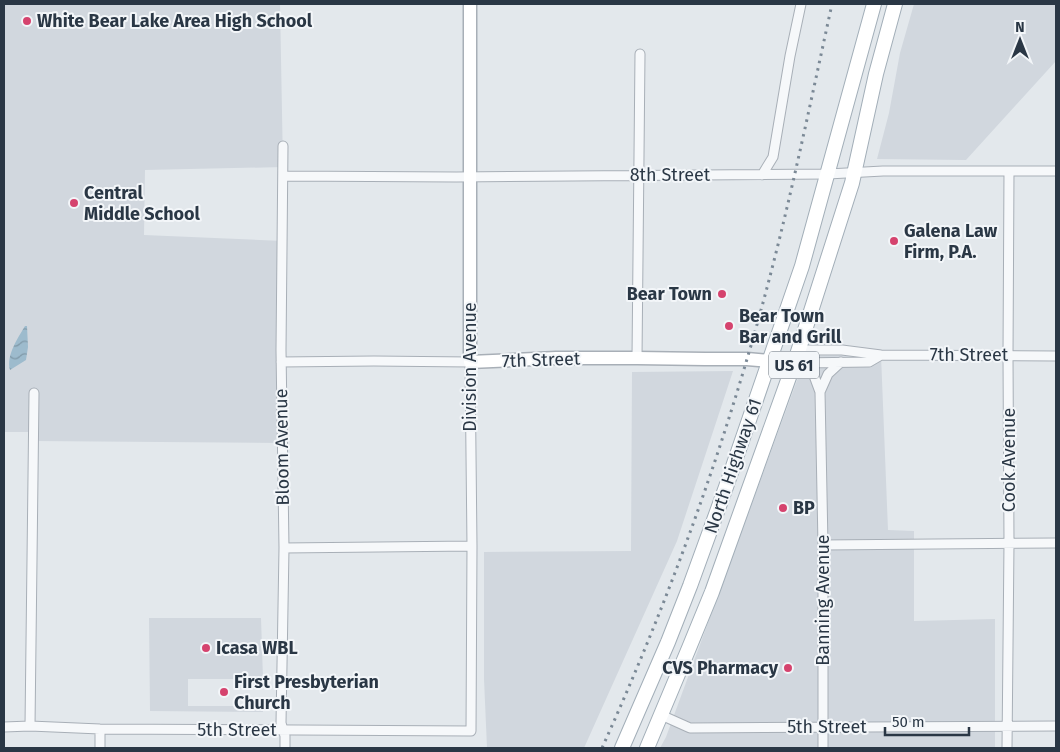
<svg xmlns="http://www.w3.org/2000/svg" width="1060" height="752" viewBox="0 0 1060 752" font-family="'Fira Sans',sans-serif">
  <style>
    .built { fill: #d1d7de }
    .water { fill: url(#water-waves) }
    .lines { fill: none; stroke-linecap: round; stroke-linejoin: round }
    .street-casing { stroke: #a8afb7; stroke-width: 11 }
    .secondary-casing { stroke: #a8afb7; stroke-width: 15 }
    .primary-casing { stroke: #a2aeb8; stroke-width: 16 }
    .street { stroke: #f6f8fa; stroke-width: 9 }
    .secondary { stroke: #fff; stroke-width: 12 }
    .primary { stroke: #fff; stroke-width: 14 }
    .rail { stroke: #7b8996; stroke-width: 3; stroke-dasharray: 2.5 5; stroke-linecap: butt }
    .poi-dot { fill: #d5436e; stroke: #f3f6f9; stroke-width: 2 }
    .labels { text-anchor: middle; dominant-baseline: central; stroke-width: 4; stroke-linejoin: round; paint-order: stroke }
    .shield { fill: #f3f6f9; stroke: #66707b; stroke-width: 1 }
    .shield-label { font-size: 16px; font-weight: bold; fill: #2a3745 }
    .poi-label { font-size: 18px; font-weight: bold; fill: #2a3745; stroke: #f3f6f9; text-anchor: start }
    .street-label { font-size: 18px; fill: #2a3745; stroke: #f3f6f9 }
  </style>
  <defs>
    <pattern id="water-waves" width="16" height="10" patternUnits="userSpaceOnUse" patternTransform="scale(1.25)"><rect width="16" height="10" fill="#9dbbcd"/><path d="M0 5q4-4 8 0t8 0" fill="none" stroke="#8099a8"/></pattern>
  </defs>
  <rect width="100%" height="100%" fill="#e3e8ec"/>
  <path class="built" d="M 4,4 L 280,4 L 283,167 L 145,170 L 144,235 L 283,241 L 282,443 L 34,441 L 34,432 L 4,432 Z
    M 914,4 L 1056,4 L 1056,61 L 966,160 L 877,159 L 889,113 L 900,53 Z
    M 881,355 L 888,530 L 914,531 L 914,621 L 995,619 L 995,748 L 660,748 L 666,737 L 806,356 Z
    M 733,371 L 677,541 L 584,748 L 487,748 L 484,679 L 484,552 L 631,551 L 632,372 Z
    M 149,618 L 261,618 L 263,679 L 188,679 L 188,706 L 262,706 L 263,712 L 150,711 Z"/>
  <path class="water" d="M 25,326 L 27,326 L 28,347 L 26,360 L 10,370 C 6,355 18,338 25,326 Z"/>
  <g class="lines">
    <g class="street-casing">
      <path id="street" d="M 283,146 L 281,350 L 284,548 L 281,723 L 285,736 L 285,748
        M 762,175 L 773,157 L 790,56 L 801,4
        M 284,176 L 456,177 L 828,174 L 883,171 L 1056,171
        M 799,350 L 842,350 L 881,355 L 1056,356
        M 637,358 L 640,54
        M 798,363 L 869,362 L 881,355
        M 801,363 L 813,373 L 820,392 L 823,545 L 823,748
        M 820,392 L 828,374 L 841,362
        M 823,545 L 1056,543
        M 284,548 L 472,546
        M 661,715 L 690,728 L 1056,726
        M 30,726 L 34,393
        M 4,727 L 30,726 L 100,729 L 471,731 L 472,546 L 470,362 L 374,361 L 281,362
        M 100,729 L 100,748
        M 1007,748 L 1009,543 L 1008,356 L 1009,171"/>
    </g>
    <g class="secondary-casing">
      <path id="secondary" d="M 470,4 L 470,362 L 556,358 L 637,358 L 705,359 L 747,359 L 794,363"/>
    </g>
    <g class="primary-casing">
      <path id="primary" d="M 622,748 L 668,642 L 690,586 L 726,487 L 802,266 L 874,4
        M 647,748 L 689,648 L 712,592 L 797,355 L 852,183 L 876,74 L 895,4"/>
    </g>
    <use href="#street" class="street"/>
    <use href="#secondary" class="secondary"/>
    <use href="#primary" class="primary"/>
    <path class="rail" d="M 602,748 C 659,622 708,492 747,359 C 782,242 806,123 832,4"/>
  </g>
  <g class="poi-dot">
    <circle cx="27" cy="21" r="5"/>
    <circle cx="74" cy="203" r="5"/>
    <circle cx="894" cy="241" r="5"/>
    <circle cx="722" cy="294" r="5"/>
    <circle cx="729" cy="326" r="5"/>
    <circle cx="783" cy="508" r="5"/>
    <circle cx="206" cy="648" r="5"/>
    <circle cx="788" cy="668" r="5"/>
    <circle cx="224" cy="692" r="5"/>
  </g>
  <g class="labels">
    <rect class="shield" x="769" y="351.5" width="50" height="27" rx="4"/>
    <g class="shield-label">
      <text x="794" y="365">US 61</text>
    </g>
    <g class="poi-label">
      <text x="37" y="21">White Bear Lake Area High School</text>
      <text x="84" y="193">Central<tspan x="84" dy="21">Middle School</tspan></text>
      <text x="904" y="231">Galena Law<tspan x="904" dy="21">Firm, P.A.</tspan></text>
      <text x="712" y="294" text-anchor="end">Bear Town</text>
      <text x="739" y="316">Bear Town<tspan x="739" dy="21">Bar and Grill</tspan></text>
      <text x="793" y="508">BP</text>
      <text x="216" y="648">Icasa WBL</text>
      <text x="778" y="668" text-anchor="end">CVS Pharmacy</text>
      <text x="234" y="682">First Presbyterian<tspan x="234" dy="21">Church</tspan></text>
    </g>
    <g class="street-label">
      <text x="670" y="175">8th Street</text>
      <text x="969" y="355">7th Street</text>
      <text transform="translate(541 360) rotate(-2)">7th Street</text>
      <text transform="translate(470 367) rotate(-90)">Division Avenue</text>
      <text transform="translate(282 447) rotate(-91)">Bloom Avenue</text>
      <text transform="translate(1009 460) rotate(-90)">Cook Avenue</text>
      <text transform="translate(733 466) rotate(-71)">North Highway 61</text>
      <text transform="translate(823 600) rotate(-90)">Banning Avenue</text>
      <text x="827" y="727">5th Street</text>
      <text x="237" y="730">5th Street</text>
    </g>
  </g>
  <rect width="1060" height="752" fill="none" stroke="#2a3745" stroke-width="10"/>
  <g transform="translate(1020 40)" stroke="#f3f6f9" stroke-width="4" paint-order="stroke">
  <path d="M0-4L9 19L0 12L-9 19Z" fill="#2a3745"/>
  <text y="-8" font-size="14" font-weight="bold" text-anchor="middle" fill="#2a3745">N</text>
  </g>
  <path d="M885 727v8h84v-8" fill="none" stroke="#2a3745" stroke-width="2.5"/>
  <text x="892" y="727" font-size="15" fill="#2a3745" stroke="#f3f6f9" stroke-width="4" paint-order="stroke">50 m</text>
</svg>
